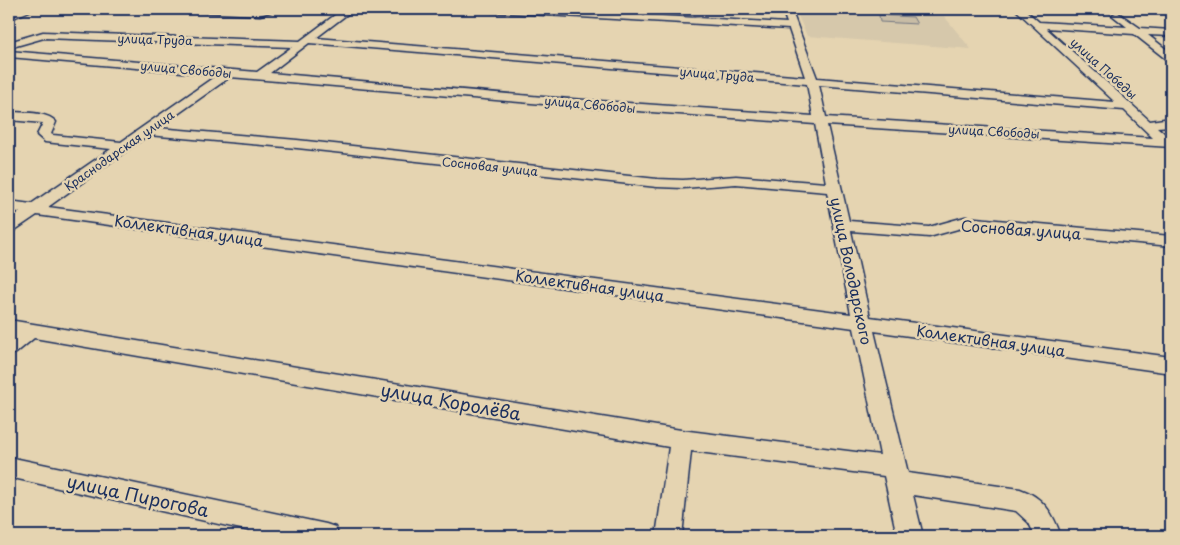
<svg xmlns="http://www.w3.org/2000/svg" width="1180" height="545" viewBox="0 0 1180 545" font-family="'Playpen Sans',sans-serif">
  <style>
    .built { fill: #d6c8ab }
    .green { fill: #c8bca5; stroke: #727682 }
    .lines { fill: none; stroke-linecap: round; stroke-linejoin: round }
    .minor-casing { stroke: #1b2f5e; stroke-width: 3 }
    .minor { fill: #e5d4b1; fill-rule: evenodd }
    .labels { text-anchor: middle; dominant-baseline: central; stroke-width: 5; stroke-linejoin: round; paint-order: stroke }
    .far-street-label { font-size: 12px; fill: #1b2f5e; stroke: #e5d4b1 }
    .street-label { font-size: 15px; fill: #1b2f5e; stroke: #e5d4b1 }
    .near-street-label { font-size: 18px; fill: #1b2f5e; stroke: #e5d4b1 }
  </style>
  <rect width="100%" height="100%" fill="#e5d4b1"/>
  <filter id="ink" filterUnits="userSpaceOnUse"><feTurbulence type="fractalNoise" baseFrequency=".02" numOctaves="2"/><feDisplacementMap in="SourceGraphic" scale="10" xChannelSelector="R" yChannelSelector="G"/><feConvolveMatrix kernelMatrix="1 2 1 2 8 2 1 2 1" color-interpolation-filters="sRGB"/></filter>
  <g filter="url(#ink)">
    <path class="built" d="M 795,9 L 836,9 L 944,16 L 971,49 L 807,36 Z"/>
    <path class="green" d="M 879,15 L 913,17 L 917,24 L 880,22 Z"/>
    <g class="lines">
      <g class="minor-casing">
        <path id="minor" d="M 22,9 L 34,9 L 9,20 L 9,14 Z
          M 193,9 L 279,9 L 260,15 L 198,12 Z
          M 343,9 L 398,9 L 393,12 L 350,12 L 316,38 L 805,77 L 789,29 L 492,12 L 487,9 L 536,9 L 787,23 L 782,9 L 791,9 L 817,78 L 1115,102 L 1015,9 L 1024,9 L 1039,22 L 1127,27 L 1112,15 L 1117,12 L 1140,28 L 1171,30 L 1171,36 L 1148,35 L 1171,53 L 1171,61 L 1167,60 L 1134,34 L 1046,28 L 1150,121 L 1171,118 L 1171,126 L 1157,127 L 1171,139 L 1171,147 L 827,125 L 849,221 L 929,227 L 965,217 L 1171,236 L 1171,246 L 965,227 L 929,237 L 851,231 L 870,317 L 1171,357 L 1171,373 L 874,331 L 908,473 L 1020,489 C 1043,497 1053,513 1061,536 L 1035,536 L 1029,523 L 1016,511 L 913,495 L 923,536 L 897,536 L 884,476 L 691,451 L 682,536 L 656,536 L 669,447 L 34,338 L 16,353 L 9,355 L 9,337 L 13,334 L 9,334 L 9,320 L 681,430 L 880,455 L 854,328 L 37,215 L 15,230 L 9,232 L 9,220 L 20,212 L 9,211 L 9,201 L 31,204 L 111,149 L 45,142 L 37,135 L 43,123 L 9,120 L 9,112 C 22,113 47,111 56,122 L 51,134 L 53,135 L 121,142 L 217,75 L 9,57 L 9,51 L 257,72 L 292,47 L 44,38 L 9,48 L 9,42 L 43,32 L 300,41 ZM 309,43 L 807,84 L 813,116 L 543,97 L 270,73 ZM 230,77 L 543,104 L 815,124 L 826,183 L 736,176 L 683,180 L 657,179 L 297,140 L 158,128 ZM 819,85 L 1124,110 L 1153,138 L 826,117 ZM 148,135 L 297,148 L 657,187 L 683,188 L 736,184 L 827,192 L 851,314 L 48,207 Z
          M 9,457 L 326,524 L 335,527 L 339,536 L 272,536 L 9,477 Z"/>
      </g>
      <use href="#minor" class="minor"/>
    </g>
  </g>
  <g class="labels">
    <g class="far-street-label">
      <text transform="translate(155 39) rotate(2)">улица Труда</text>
      <text transform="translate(1104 68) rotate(42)">улица Победы</text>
      <text transform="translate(186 69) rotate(5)">улица Свободы</text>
      <text transform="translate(717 74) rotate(5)">улица Труда</text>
      <text transform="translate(590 104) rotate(5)">улица Свободы</text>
      <text transform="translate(994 131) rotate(3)">улица Свободы</text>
      <text transform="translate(119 150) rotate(-35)">Краснодарская улица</text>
      <text transform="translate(490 166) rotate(6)">Сосновая улица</text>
    </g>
    <g class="street-label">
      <text transform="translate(1021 229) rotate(4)">Сосновая улица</text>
      <text transform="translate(189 230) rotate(8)">Коллективная улица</text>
      <text transform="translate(852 271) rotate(78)">улица Володарского</text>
      <text transform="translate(590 285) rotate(8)">Коллективная улица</text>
      <text transform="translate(991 340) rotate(8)">Коллективная улица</text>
    </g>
    <g class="near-street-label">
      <text transform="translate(451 401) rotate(10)">улица Королёва</text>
      <text transform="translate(138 495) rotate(12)">улица Пирогова</text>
    </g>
  </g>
  <rect width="1180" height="545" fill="none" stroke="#e5d4b1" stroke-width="30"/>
  <rect x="15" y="15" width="1150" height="515" fill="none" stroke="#1b2f5e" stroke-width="2" filter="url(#ink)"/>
</svg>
